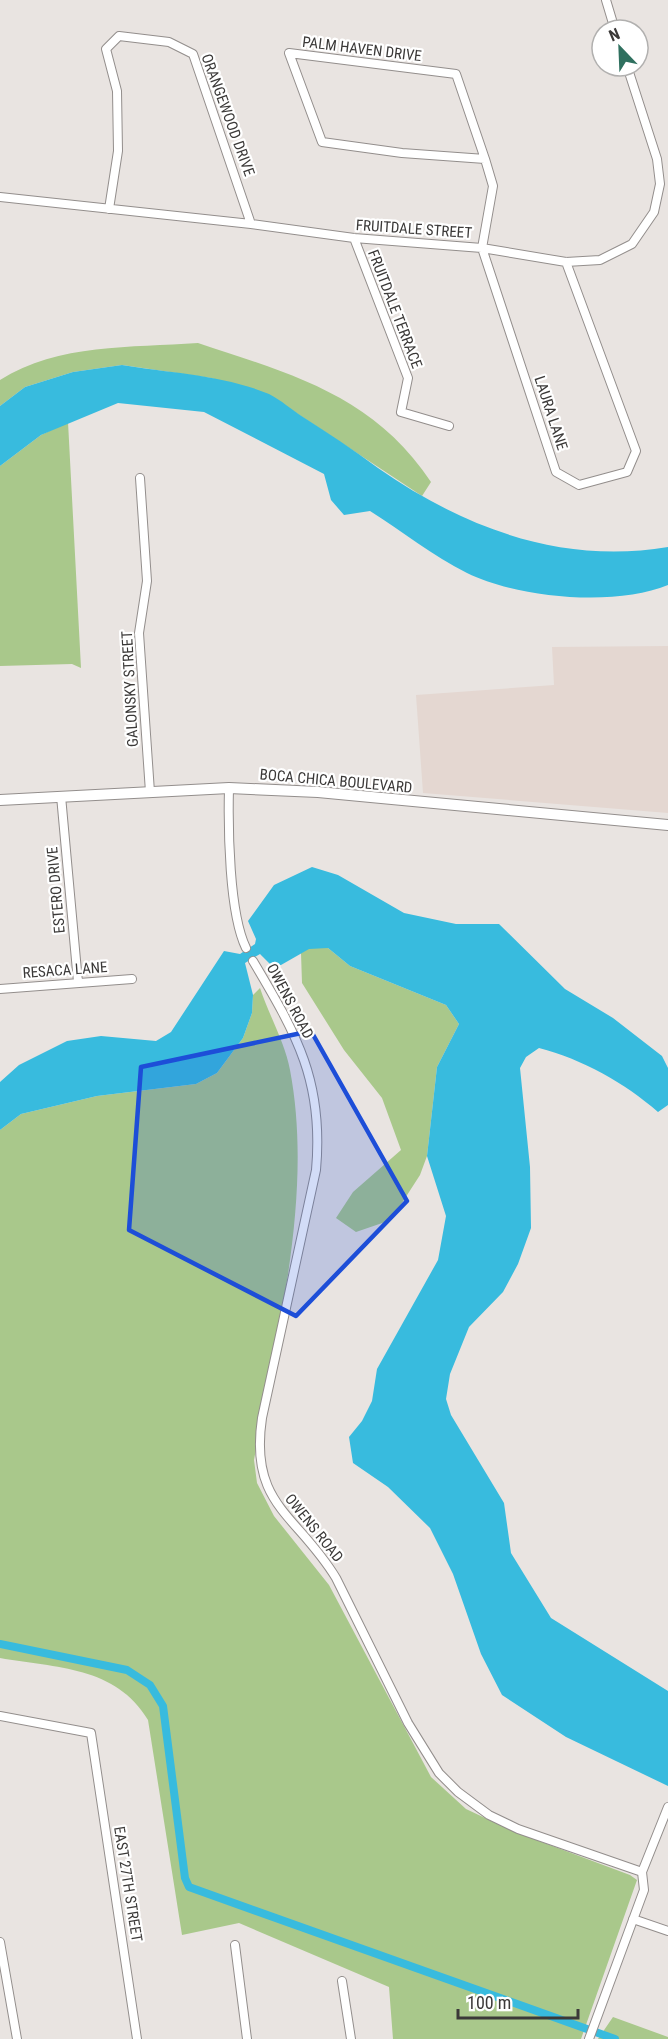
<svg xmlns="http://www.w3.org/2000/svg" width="668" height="2039" viewBox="0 0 668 2039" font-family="'Roboto Condensed',sans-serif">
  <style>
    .built { fill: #e4d7d1 }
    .green { fill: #a9c88b }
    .water { fill: #38bbde }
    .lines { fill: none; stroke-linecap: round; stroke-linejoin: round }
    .canal { stroke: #38bbde; stroke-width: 8 }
    .minor-casing { stroke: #938e8c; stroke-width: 10 }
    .major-casing { stroke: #938e8c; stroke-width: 12 }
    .minor { stroke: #fff; stroke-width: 8 }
    .major { stroke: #fff; stroke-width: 10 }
    .marked { fill: #1d4ed8; fill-opacity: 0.2; stroke: #1d4ed8; stroke-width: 4.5; stroke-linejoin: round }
    .labels { text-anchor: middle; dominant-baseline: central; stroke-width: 4.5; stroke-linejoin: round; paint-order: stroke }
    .street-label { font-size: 15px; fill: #3b3938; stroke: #fff }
  </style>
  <rect width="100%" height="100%" fill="#e9e4e1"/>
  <path class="built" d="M 668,646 L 668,813 L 423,793 L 416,695 L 554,685 L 552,647 Z"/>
  <path class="green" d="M 198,343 C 291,374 373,395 431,482 L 422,496 L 269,395 L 211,378 L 122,365 L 73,372 L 25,387 L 0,406 L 0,380 C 59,343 131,348 198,343 Z
    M 68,422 L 81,668 L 72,664 L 0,666 L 0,466 L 41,435 Z
    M 309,948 L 328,948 L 350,966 L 446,1005 L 459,1024 L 437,1067 L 427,1156 L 420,1175 L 391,1220 L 356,1232 L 336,1218 L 353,1192 L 401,1150 L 382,1098 L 344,1050 L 302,983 L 301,953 Z
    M 260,988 C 269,1015 285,1043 290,1070 C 314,1196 276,1336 254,1460 L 257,1483 L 274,1516 L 329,1585 L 431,1777 L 466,1809 L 515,1832 L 630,1875 L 637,1880 L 581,2039 L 393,2039 L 389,1987 L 239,1923 L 182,1935 L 148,1720 C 116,1666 56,1668 0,1658 L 0,1130 L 21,1114 L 97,1096 L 196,1084 L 217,1073 L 243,1038 L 252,1013 L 253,995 Z
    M 613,2017 L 668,2037 L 668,2039 L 598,2039 Z"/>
  <path class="water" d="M 122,365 C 170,373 223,375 269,394 C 281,400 292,410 303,417 C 328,433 354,450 378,468 C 464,528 562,565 668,547 L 668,585 C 615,607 518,598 467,573 C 433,556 402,531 370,511 L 344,515 L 331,500 L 324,474 L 204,412 L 118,403 L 41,435 L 0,466 L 0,406 L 25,387 L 73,372 Z
    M 312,867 L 338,875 L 404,913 L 456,924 L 499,924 L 565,989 L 613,1018 L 662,1056 L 668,1068 L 668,1105 L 658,1112 C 625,1083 582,1059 539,1048 L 526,1057 L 520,1068 L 530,1167 L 531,1228 L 518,1264 L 503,1292 L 469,1327 L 450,1374 L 446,1399 L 451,1415 L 504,1503 L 511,1553 L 551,1618 L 668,1691 L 668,1786 L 566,1737 L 502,1695 L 481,1654 L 453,1574 L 430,1528 L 388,1487 L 353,1463 L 349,1437 L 362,1421 L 372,1401 L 377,1369 L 438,1260 L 446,1216 L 427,1156 L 437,1067 L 459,1024 L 446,1005 L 350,966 L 328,948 L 309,949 L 281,965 L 270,964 L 260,954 L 245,963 L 253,995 L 252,1013 L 243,1038 L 217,1073 L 196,1084 L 97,1096 L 21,1114 L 0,1130 L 0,1082 L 19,1065 L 67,1041 L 101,1036 L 156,1041 L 171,1032 L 224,951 L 240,954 L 255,944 L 256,939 L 248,921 L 274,885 Z"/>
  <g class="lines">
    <path class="canal" d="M 0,1644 L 127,1670 L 150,1685 L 163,1706 L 185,1878 L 189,1887 L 615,2039"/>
    <g class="minor-casing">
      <path id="minor" d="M 606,0 L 615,30
        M 289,53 L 456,74 L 485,159 L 402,153 L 322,142 Z
        M 485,159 L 493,186 L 482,248 L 556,472 L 579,485 L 627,472 L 636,451 L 566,262
        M 0,197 L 251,224 L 354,238 L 482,248 L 566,262 L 600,260 L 632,244 L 654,212 L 660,184 L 657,159 L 627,66
        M 109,209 L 118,151 L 117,91 L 106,49 L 119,36 L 169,42 L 193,54 L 251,224
        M 354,238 L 408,378 L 401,412 L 449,426
        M 140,478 L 147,581 L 139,633 L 150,792
        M 229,788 C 228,828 229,913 246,948
        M 61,796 L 78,982
        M 253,961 C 297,1035 324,1082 316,1170 L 262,1418 C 249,1505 297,1514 336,1578 L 408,1723 L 439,1773 L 458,1792 L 489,1815 L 518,1829 L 642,1872
        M 0,989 L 132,979
        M 0,1716 L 91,1733 L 137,2039
        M 633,1919 L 668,1931
        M 0,1942 L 17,2039
        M 235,1945 L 247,2039
        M 342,1981 L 351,2039
        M 589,2039 L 644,1890 L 642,1872 L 668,1807"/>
    </g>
    <g class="major-casing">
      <path id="major" d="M 0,800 L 229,788 L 318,792 L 668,825"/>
    </g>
    <use href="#minor" class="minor"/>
    <use href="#major" class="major"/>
  </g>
  <path class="marked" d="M 311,1031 L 407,1201 L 296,1316 L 129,1230 L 141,1067 Z"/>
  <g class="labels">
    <g class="street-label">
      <text transform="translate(362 49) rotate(7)">PALM HAVEN DRIVE</text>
      <text transform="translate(228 115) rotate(70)">ORANGEWOOD DRIVE</text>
      <text transform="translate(414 229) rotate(4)">FRUITDALE STREET</text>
      <text transform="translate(395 309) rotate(69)">FRUITDALE TERRACE</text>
      <text transform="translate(551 413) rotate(72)">LAURA LANE</text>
      <text transform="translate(130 689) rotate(-93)">GALONSKY STREET</text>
      <text transform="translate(336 781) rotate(5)">BOCA CHICA BOULEVARD</text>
      <text transform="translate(56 890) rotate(-95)">ESTERO DRIVE</text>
      <text transform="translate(65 970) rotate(-4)">RESACA LANE</text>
      <text transform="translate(290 1001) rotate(62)">OWENS ROAD</text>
      <text transform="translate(314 1528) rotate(51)">OWENS ROAD</text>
      <text transform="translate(128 1884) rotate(81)">EAST 27TH STREET</text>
    </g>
  </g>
  <g transform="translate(620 48) rotate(337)"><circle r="28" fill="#ffffff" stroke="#b1b0af" stroke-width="1.5"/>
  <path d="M0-4.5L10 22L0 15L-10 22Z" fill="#2f705f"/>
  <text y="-9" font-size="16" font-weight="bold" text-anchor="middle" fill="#3b3938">N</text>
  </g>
  <path d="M458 2009v9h120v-9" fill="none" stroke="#3b3938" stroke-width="3"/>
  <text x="467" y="2009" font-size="18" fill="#3b3938" stroke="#ffffff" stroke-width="4.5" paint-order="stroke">100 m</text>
</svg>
